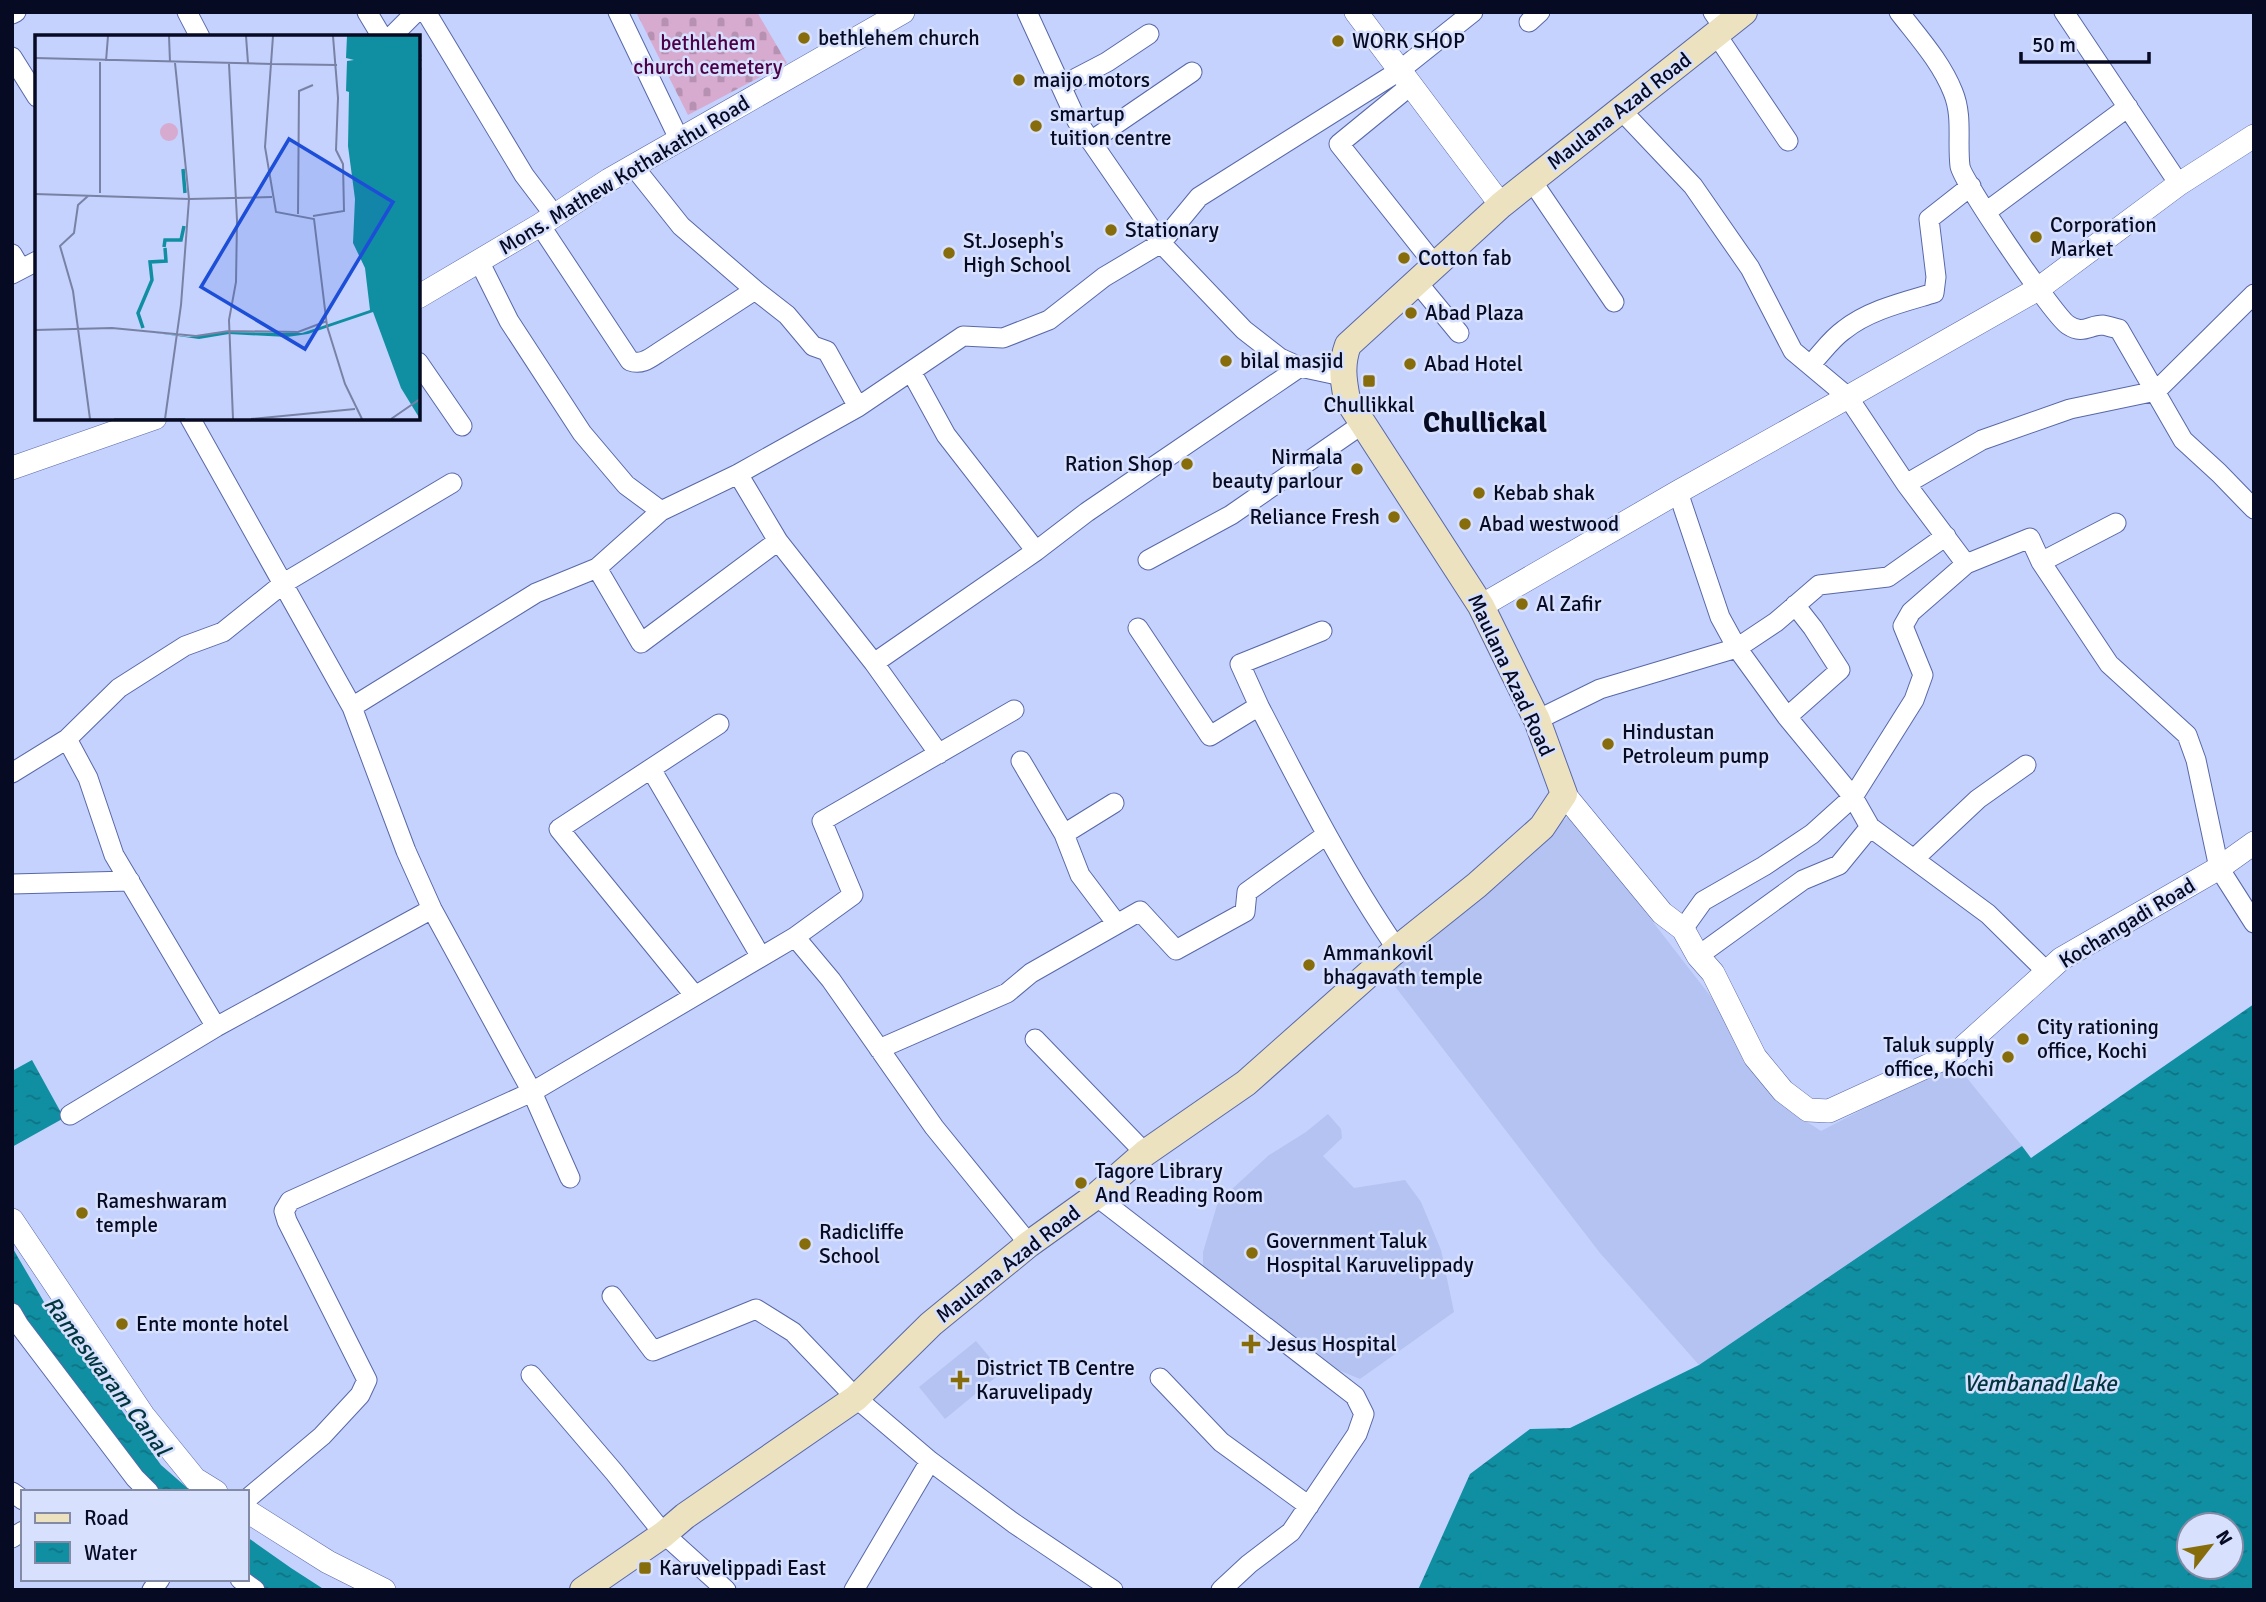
<svg xmlns="http://www.w3.org/2000/svg" width="2266" height="1602" viewBox="0 0 2266 1602" font-family="Signika,sans-serif">
  <style>
    .built { fill: #b4c3f1 }
    .cemetery { fill: url(#cemetery-stones) }
    .water { fill: url(#water-ripples); fill-rule: evenodd }
    .lines { fill: none; stroke-linecap: round; stroke-linejoin: round }
    .minor-casing { stroke: #5868a8; stroke-width: 21 }
    .tertiary-casing { stroke: #5868a8; stroke-width: 24 }
    .secondary-casing { stroke: #5868a8; stroke-width: 28 }
    .minor { stroke: #fff; stroke-width: 19 }
    .tertiary { stroke: #fff; stroke-width: 23 }
    .secondary { stroke: #ede2bf; stroke-width: 26 }
    .poi-dot { fill: #866c0a; stroke: #d7e0fd; stroke-width: 2.5 }
    .labels { text-anchor: middle; dominant-baseline: central; stroke-width: 5; stroke-linejoin: round; paint-order: stroke }
    .poi-label { font-size: 21px; fill: #060a22; stroke: #d7e0fd; text-anchor: start }
    .park-label { font-size: 21px; fill: #4c0047; stroke: #d7e0fd }
    .street-label { font-size: 21px; fill: #060a22; stroke: #d7e0fd }
    .water-label { font-size: 23px; font-style: italic; fill: #00353d; stroke: #d7e0fd }
    .district-label { font-size: 28px; font-weight: bold; fill: #060a22; stroke: #d7e0fd }
    .inset-river { fill: none; stroke: #118fa2; stroke-width: 3.5 }
    .inset-road { fill: none; stroke: #7982a5; stroke-width: 2 }
    .view { fill: #1d4ed8; fill-opacity: 0.15; stroke: #1d4ed8; stroke-width: 3.5 }
    .inset-edge { fill: none; stroke: #060a22; stroke-width: 3.5 }
  </style>
  <defs>
    <pattern id="cemetery-stones" width="16" height="16" patternUnits="userSpaceOnUse" patternTransform="scale(1.75)"><rect width="16" height="16" fill="#d7aad0"/><path d="M2 7V4a2 2 0 0 1 4 0v3zM10 15v-3a2 2 0 0 1 4 0v3z" fill="#b791b2"/></pattern>
    <pattern id="water-ripples" width="26" height="14" patternUnits="userSpaceOnUse" patternTransform="scale(1.75)"><rect width="26" height="14" fill="#118fa2"/><path d="M2 4q2-2 4 0t4 0M15 11q2-2 4 0t4 0" fill="none" stroke="#0e7384"/></pattern>
  </defs>
  <rect width="100%" height="100%" fill="#c5d2fd"/>
  <path class="built" d="M 1570,815 L 1715,1002 L 1789,1110 L 1821,1131 L 1954,1062 L 2022,1146 L 1699,1365 L 1600,1253 L 1384,972 Z
    M 1328,1114 L 1341,1129 L 1342,1138 L 1323,1156 L 1354,1188 L 1405,1180 L 1421,1202 L 1441,1250 L 1454,1312 L 1360,1379 L 1312,1359 L 1203,1271 L 1203,1252 L 1218,1202 L 1269,1155 L 1306,1132 Z
    M 976,1341 L 1002,1372 L 945,1419 L 919,1387 Z"/>
  <path class="cemetery" d="M 636,12 L 757,12 L 787,63 L 688,115 Z"/>
  <path class="water" d="M 2254,1004 L 2254,1590 L 1418,1590 L 1470,1474 L 1530,1429 L 1570,1428 L 1699,1365 L 2022,1146 L 2031,1158 ZM 2189,1525 L 2231,1525 L 2231,1567 L 2189,1567 Z
    M 32,1060 L 64,1118 L 12,1147 L 12,1071 Z
    M 12,1247 L 44,1302 L 161,1465 L 192,1492 L 155,1492 L 22,1318 L 12,1300 Z
    M 247,1537 L 291,1568 L 325,1590 L 262,1590 L 247,1579 Z"/>
  <g class="lines">
    <g class="minor-casing">
      <path id="minor" d="M 187,12 L 200,37
        M 367,12 L 382,37
        M 426,12 L 524,175 L 555,216
        M 618,12 L 680,141
        M 1027,12 L 1077,121 L 1161,243 L 1244,330 L 1280,358 L 1300,367 L 1342,376
        M 1713,12 L 1724,28
        M 1899,12 C 1919,38 1941,62 1953,92 C 1963,116 1957,141 1960,166 C 1962,181 2054,316 2068,325 C 2083,335 2089,325 2103,325 C 2108,326 2114,328 2119,329 L 2183,440 L 2219,473 L 2254,509
        M 2064,12 L 2179,184
        M 12,14 L 16,12
        M 1529,22 L 1540,12
        M 1716,34 L 1788,141
        M 391,37 L 416,12
        M 12,57 L 37,97
        M 1061,86 L 1107,62 L 1149,34
        M 1410,86 L 1339,144 L 1435,265
        M 1621,110 L 1693,186 L 1750,268 L 1793,351 L 1848,397 L 1906,484 L 1966,564 L 1911,612 L 1903,626 L 1923,675 L 1914,700 L 1853,797 L 1812,834 L 1764,866 L 1703,901 L 1683,929
        M 1091,141 L 1192,72
        M 634,167 L 681,226 L 755,290 L 787,315 L 813,346 L 827,351 L 858,407
        M 1532,181 L 1614,302
        M 1986,212 L 2128,107
        M 540,225 L 630,361 C 641,365 649,359 658,353 L 755,290
        M 12,254 L 21,269
        M 479,261 L 509,321 L 582,433 L 626,485 L 661,511
        M 12,274 L 37,261
        M 1417,282 L 1459,333
        M 418,362 L 462,426
        M 1810,365 C 1821,354 1831,339 1844,330 C 1869,310 1904,302 1934,293 L 1936,277 L 1929,219 L 1971,186
        M 912,373 L 946,435 L 1036,551
        M 190,418 L 352,707 L 406,851 L 432,909 L 532,1092 L 570,1178
        M 738,474 L 778,541 L 874,663 L 939,754
        M 1906,484 L 1982,440 L 2070,409 L 2156,391 L 2254,294
        M 1678,492 L 1720,617 L 1737,648 L 1787,717 L 1853,797 L 1870,827 L 1988,914 L 2047,972
        M 1148,560 L 1231,515 L 1364,423
        M 2041,562 L 2116,523
        M 1966,564 L 2030,538 L 2041,562 L 2109,664 L 2187,735 L 2196,760 L 2219,868 L 2254,923
        M 597,568 L 641,643 L 778,541
        M 1138,628 L 1210,736 L 1259,706 C 1302,789 1344,872 1397,949
        M 874,663 L 1036,551 L 1087,512 L 1300,367
        M 1259,706 L 1240,664 L 1322,631
        M 352,707 L 536,593 L 597,568 L 661,511 L 738,474 L 858,407 L 963,336 L 1003,338 L 1049,320 L 1104,277 L 1161,243 L 1199,197 L 1399,71 L 1473,12
        M 1787,717 L 1840,670 L 1813,628 L 1795,605
        M 1537,720 L 1600,689 L 1737,648 L 1776,622 L 1819,585 L 1888,577 L 1946,536
        M 1021,761 L 1064,834 L 1080,875 L 1117,924
        M 651,769 L 761,957
        M 12,773 L 67,739
        M 1064,834 L 1114,803
        M 1914,859 L 1978,799 L 2026,765
        M 12,884 L 130,881
        M 795,937 L 831,980 L 934,1127 L 1029,1244
        M 1698,956 L 1803,880 L 1839,865 L 1870,827
        M 695,996 L 559,829 L 719,724
        M 216,1027 L 114,855 L 88,778 L 67,739 L 119,688 L 185,646 L 223,632 L 284,583 L 452,483
        M 1035,1039 L 1145,1153
        M 879,1049 L 1007,993 L 1031,973 L 1140,911 L 1176,950 L 1245,912 L 1247,892 L 1326,835
        M 70,1115 L 216,1027 L 432,909
        M 1096,1196 L 1355,1396 L 1364,1414 L 1357,1434 L 1291,1532 L 1249,1564 L 1221,1590
        M 612,1296 L 653,1351 L 756,1309 L 793,1332 L 856,1398 L 930,1461 L 1015,1524 L 1113,1590
        M 12,1313 L 19,1325 L 135,1478 L 149,1492
        M 531,1375 L 614,1472 L 664,1534 L 726,1590
        M 1160,1378 L 1221,1442 L 1309,1506
        M 12,1492 L 23,1500
        M 247,1499 L 322,1436 L 360,1395 L 367,1380 L 287,1221 L 284,1211 L 290,1201 L 532,1092 L 795,937 L 853,895 L 822,821 L 1014,710
        M 12,1538 L 23,1531
        M 240,1579 L 255,1590
        M 152,1590 L 160,1579
        M 854,1590 L 930,1461"/>
    </g>
    <g class="tertiary-casing">
      <path id="tertiary" d="M 1356,12 L 1501,205
        M 418,297 L 540,225 L 609,180 L 903,12
        M 12,468 L 155,418
        M 1481,606 L 1678,492 L 1848,397 L 2038,289 L 2179,184 L 2254,136
        M 1564,794 L 1662,913 L 1683,929 L 1698,956 L 1713,973 L 1755,1057 L 1783,1091 L 1808,1110 L 1829,1111 L 1958,1052 L 2061,959 L 2219,868 L 2254,843
        M 12,1220 L 143,1415 L 195,1479 L 216,1492
        M 247,1511 L 328,1562 L 384,1590"/>
    </g>
    <g class="secondary-casing">
      <path id="secondary" d="M 583,1590 L 664,1534 L 685,1516 L 856,1398 L 931,1324 L 1029,1244 L 1096,1196 L 1145,1153 L 1246,1083 L 1397,949 L 1477,885 L 1542,827 L 1564,794 L 1537,720 L 1481,606 L 1347,399 C 1343,379 1341,364 1348,345 L 1501,205 L 1744,12"/>
    </g>
    <use href="#minor" class="minor"/>
    <use href="#tertiary" class="tertiary"/>
    <use href="#secondary" class="secondary"/>
  </g>
  <g class="poi-dot">
    <circle cx="804" cy="38" r="7"/>
    <circle cx="1338" cy="41" r="7"/>
    <circle cx="1019" cy="80" r="7"/>
    <circle cx="1036" cy="126" r="7"/>
    <circle cx="1111" cy="230" r="7"/>
    <circle cx="2036" cy="237" r="7"/>
    <circle cx="949" cy="253" r="7"/>
    <circle cx="1404" cy="258" r="7"/>
    <circle cx="1411" cy="313" r="7"/>
    <circle cx="1226" cy="361" r="7"/>
    <circle cx="1410" cy="364" r="7"/>
    <rect x="1362" y="374" width="14" height="14" rx="3.5"/>
    <circle cx="1187" cy="464" r="7"/>
    <circle cx="1357" cy="469" r="7"/>
    <circle cx="1479" cy="493" r="7"/>
    <circle cx="1394" cy="517" r="7"/>
    <circle cx="1465" cy="524" r="7"/>
    <circle cx="1522" cy="604" r="7"/>
    <circle cx="1608" cy="744" r="7"/>
    <circle cx="1309" cy="965" r="7"/>
    <circle cx="2023" cy="1039" r="7"/>
    <circle cx="2008" cy="1057" r="7"/>
    <circle cx="1081" cy="1183" r="7"/>
    <circle cx="82" cy="1213" r="7"/>
    <circle cx="805" cy="1244" r="7"/>
    <circle cx="1252" cy="1253" r="7"/>
    <circle cx="122" cy="1324" r="7"/>
    <path d="M1247.5 1333.5h7v7h7v7h-7v7h-7v-7h-7v-7h7z"/>
    <path d="M956.5 1369.5h7v7h7v7h-7v7h-7v-7h-7v-7h7z"/>
    <rect x="638" y="1561" width="14" height="14" rx="3.5"/>
  </g>
  <g class="labels">
    <g class="poi-label">
      <text x="818" y="38">bethlehem church</text>
      <text x="1352" y="41">WORK SHOP</text>
      <text x="1033" y="80">maijo motors</text>
      <text x="1050" y="114">smartup<tspan x="1050" dy="24">tuition centre</tspan></text>
      <text x="2050" y="225">Corporation<tspan x="2050" dy="24">Market</tspan></text>
      <text x="1125" y="230">Stationary</text>
      <text x="963" y="241">St.Joseph's<tspan x="963" dy="24">High School</tspan></text>
      <text x="1418" y="258">Cotton fab</text>
      <text x="1425" y="313">Abad Plaza</text>
      <text x="1240" y="361">bilal masjid</text>
      <text x="1424" y="364">Abad Hotel</text>
      <text x="1369" y="405" text-anchor="middle">Chullikkal</text>
      <text x="1343" y="457" text-anchor="end">Nirmala<tspan x="1343" dy="24">beauty parlour</tspan></text>
      <text x="1173" y="464" text-anchor="end">Ration Shop</text>
      <text x="1493" y="493">Kebab shak</text>
      <text x="1380" y="517" text-anchor="end">Reliance Fresh</text>
      <text x="1479" y="524">Abad westwood</text>
      <text x="1536" y="604">Al Zafir</text>
      <text x="1622" y="732">Hindustan<tspan x="1622" dy="24">Petroleum pump</tspan></text>
      <text x="1323" y="953">Ammankovil<tspan x="1323" dy="24">bhagavath temple</tspan></text>
      <text x="2037" y="1027">City rationing<tspan x="2037" dy="24">office, Kochi</tspan></text>
      <text x="1994" y="1045" text-anchor="end">Taluk supply<tspan x="1994" dy="24">office, Kochi</tspan></text>
      <text x="1095" y="1171">Tagore Library<tspan x="1095" dy="24">And Reading Room</tspan></text>
      <text x="96" y="1201">Rameshwaram<tspan x="96" dy="24">temple</tspan></text>
      <text x="819" y="1232">Radicliffe<tspan x="819" dy="24">School</tspan></text>
      <text x="1266" y="1241">Government Taluk<tspan x="1266" dy="24">Hospital Karuvelippady</tspan></text>
      <text x="136" y="1324">Ente monte hotel</text>
      <text x="1267" y="1344">Jesus Hospital</text>
      <text x="976" y="1368">District TB Centre<tspan x="976" dy="24">Karuvelipady</tspan></text>
      <text x="659" y="1568">Karuvelippadi East</text>
    </g>
    <g class="park-label">
      <text x="708" y="43">bethlehem<tspan x="708" dy="24">church cemetery</tspan></text>
    </g>
    <g class="street-label">
      <text transform="translate(1619 111) rotate(-38)">Maulana Azad Road</text>
      <text transform="translate(624 175) rotate(-31)">Mons. Mathew Kothakathu Road</text>
      <text transform="translate(1511 675) rotate(65)">Maulana Azad Road</text>
      <text transform="translate(2127 923) rotate(-31)">Kochangadi Road</text>
      <text transform="translate(1008 1264) rotate(-38)">Maulana Azad Road</text>
    </g>
    <g class="water-label">
      <text transform="translate(107 1376) rotate(53)">Rameswaram Canal</text>
      <text x="2040" y="1383">Vembanad Lake</text>
    </g>
    <g class="district-label">
      <text x="1485" y="423">Chullickal</text>
    </g>
  </g>
  <g transform="translate(35 35)">
    <rect width="385" height="385" fill="#c5d2fd"/>
    <path d="M125 97a9 9 0 1 1 18 0a9 9 0 1 1-18 0Z" fill="#d7aad0"/>
    <path d="M 312,1 L 385,1 L 385,384 L 366,353 L 338,277 L 273,299 L 252,302 L 194,299 L 164,304 L 114,297 L 154,302 L 189,297 L 267,298 L 335,275 L 330,233 L 318,208 L 320,164 L 313,111 L 314,57 L 311,56 L 312,26 L 319,25 L 311,23 Z" fill="#118fa2"/>
    <path class="inset-river" d="M 375,1 L 385,35M 378,1 L 385,26M 379,1 L 385,22M 148,134 L 150,158M 129,212 L 130,205 L 146,205 L 149,191M 108,293 L 103,278 L 117,245 L 115,227 L 131,226 L 130,213"/>
    <path class="inset-road" d="M 134,1 L 135,27M 211,1 L 213,28M 238,1 L 230,112 L 241,177 L 279,184 L 292,291 L 310,349 L 327,384M 0,23 L 237,29M 71,26 L 73,1M 65,27 L 65,158M 194,29 L 202,185 L 201,247 L 194,285 L 198,384M 237,29 L 302,30M 0,159 L 154,164M 53,161 L 43,170 L 39,198 L 25,211 L 38,256 L 55,384M 154,164 L 237,162M 263,179 L 264,56 L 278,50M 278,181 L 309,176 L 308,129 L 301,115 L 303,63 L 298,1M 0,295 L 77,293 L 161,301 L 194,296 L 263,297 L 292,286M 79,384 L 150,384M 130,384 L 146,270 L 154,164 L 140,28M 216,384 L 320,374M 356,384 L 385,364"/>
    <path class="view" d="M 254,104 L 358,167 L 270,314 L 166,252 Z"/>
    <rect width="385" height="385" class="inset-edge"/>
  </g>
  <rect width="2266" height="1602" fill="none" stroke="#060a22" stroke-width="28"/>
  <rect x="21" y="1490" width="228" height="91" fill="#d7e0fd" stroke="#838aa5" stroke-width="2"/>
  <rect x="35" y="1513" width="35" height="10" fill="#ede2bf" stroke="#838aa5" stroke-width="2"/>
  <text x="84" y="1525" font-size="21" fill="#060a22">Road</text>
  <rect x="35" y="1542" width="35" height="21" fill="url(#water-ripples)" stroke="#838aa5" stroke-width="2"/>
  <text x="84" y="1560" font-size="21" fill="#060a22">Water</text>
  <g transform="translate(2210 1546) rotate(59)"><circle r="33" fill="#d7e0fd" stroke="#838aa5" stroke-width="2"/>
  <path d="M0-5L12 26L0 18L-12 26Z" fill="#866c0a"/>
  <text y="-10" font-size="19" font-weight="bold" text-anchor="middle" fill="#060a22">N</text>
  </g>
  <path d="M2021 52v10h128v-10" fill="none" stroke="#060a22" stroke-width="3.5"/>
  <text x="2032" y="52" font-size="21" fill="#060a22" stroke="#d7e0fd" stroke-width="5" paint-order="stroke">50 m</text>
</svg>
